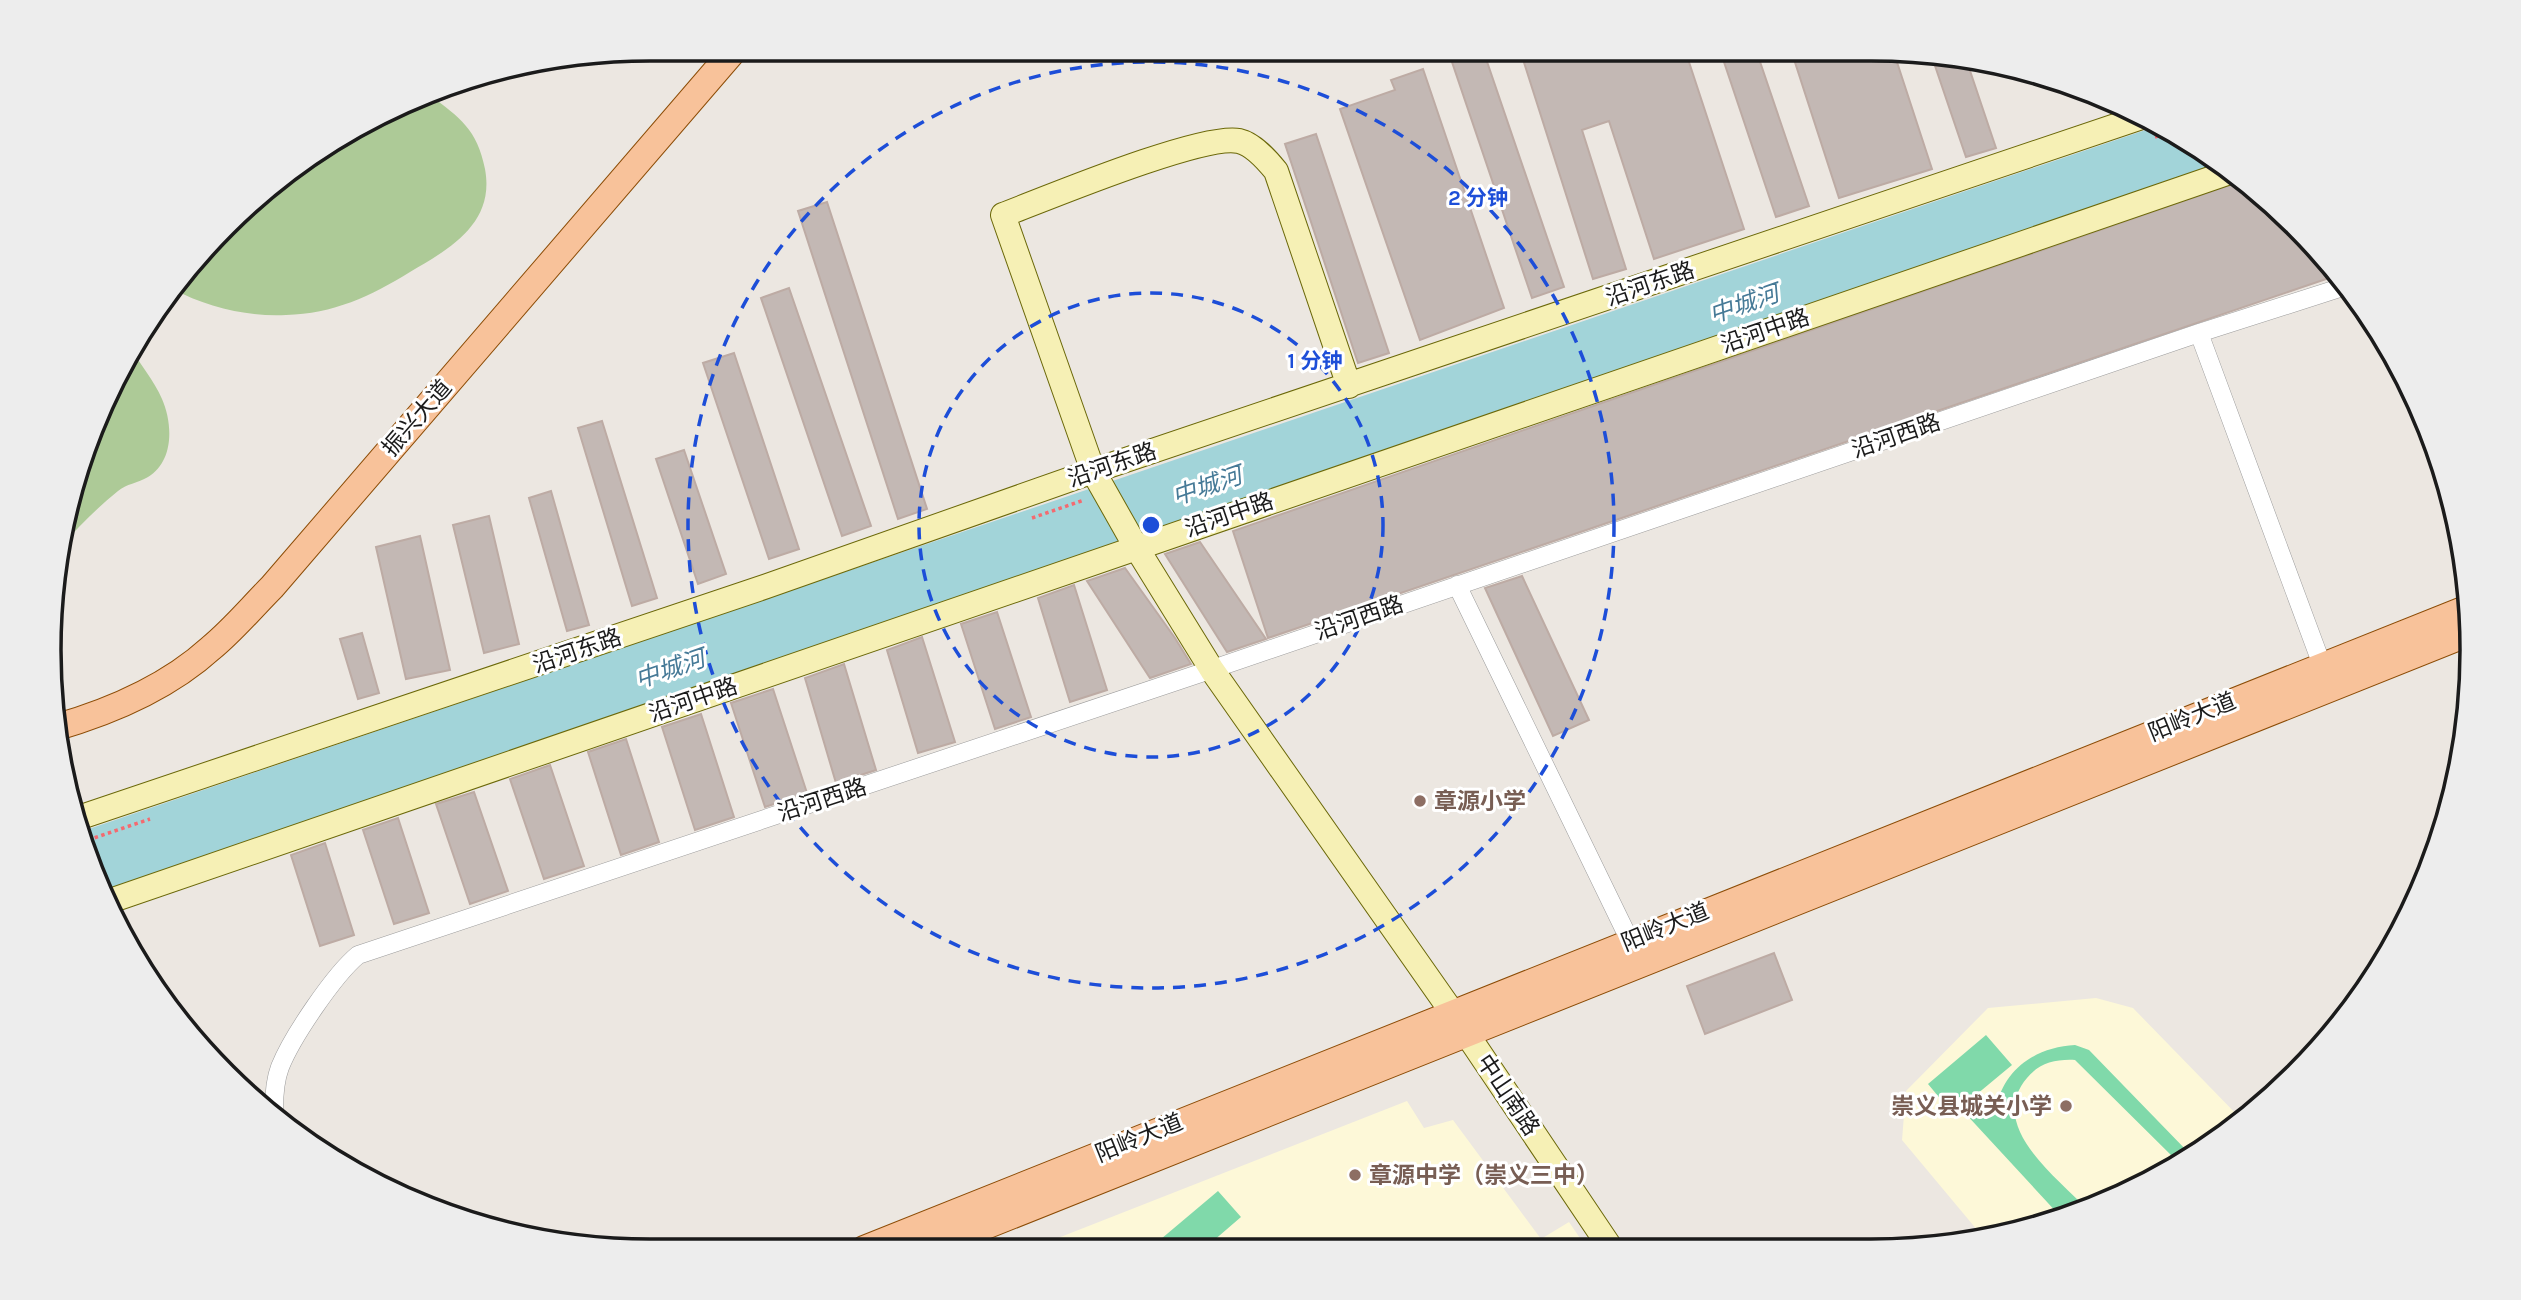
<svg xmlns="http://www.w3.org/2000/svg" width="2521" height="1300" viewBox="0 0 2521 1300" font-family="Karla,'Noto Sans SC',sans-serif">
  <style>
    .education { fill: #fdf8d8 }
    .forest { fill: #adca97 }
    .pitch { fill: #80d9aa }
    .lines { fill: none; stroke-linecap: round; stroke-linejoin: round }
    .river { stroke: #a2d4d9; stroke-width: 35 }
    .building { fill: #c3b8b4; stroke: #bdaba4; stroke-width: 2 }
    .street-casing { stroke: #9c9c9c; stroke-width: 19 }
    .secondary-casing { stroke: #6b6809; stroke-width: 26 }
    .primary-casing { stroke: #8c4c06; stroke-width: 28 }
    .path { stroke: #f46a70; stroke-width: 3.5; stroke-dasharray: 3.5 3.5; stroke-linecap: butt }
    .street { stroke: #fff; stroke-width: 18 }
    .secondary { stroke: #f6f0b5; stroke-width: 24 }
    .primary { stroke: #f8c29a; stroke-width: 26 }
    .ring { fill: none; stroke: #1d4ed8; stroke-width: 3.5; stroke-dasharray: 12 9 }
    .education-dot { fill: #8d6e63; stroke: #fff; stroke-width: 2.5 }
    .labels { text-anchor: middle; dominant-baseline: central; stroke-width: 6; stroke-linejoin: round; paint-order: stroke }
    .street-label { font-size: 23px; fill: #1b1b1b; stroke: #fff }
    .education-label { font-size: 23px; font-weight: bold; fill: #785e54; stroke: #fff; text-anchor: start }
    .water-label { font-size: 24px; font-style: italic; fill: #467a97; stroke: #fff }
    .rim { fill: none; stroke: #1b1b1b; stroke-width: 3.5 }
    .centre { fill: #1d4ed8; stroke: #fff; stroke-width: 3.5 }
    .ring-label { font-size: 21px; text-anchor: middle; font-weight: bold; fill: #1d4ed8; stroke: #fff; stroke-width: 6; stroke-linejoin: round; paint-order: stroke }
  </style>
  <rect width="100%" height="100%" fill="#ece7e1"/>
  <path class="education" d="M 2096,998 L 2133,1008 L 2243,1121 L 2101,1205 L 1983,1237 L 1902,1140 L 1906,1091 L 1988,1008 Z
    M 1407,1101 L 1424,1128 L 1453,1120 L 1541,1239 L 1569,1222 L 1586,1247 L 1030,1249 Z"/>
  <path class="forest" d="M 430,95 C 460,118 477,129 485,169 C 495,223 451,248 410,272 C 371,296 333,314 286,315 C 248,317 206,307 173,289 L 198,253 L 284,173 Z
    M 131,348 C 140,365 154,380 162,399 C 173,424 174,461 148,477 C 138,483 126,484 118,491 C 97,508 78,527 60,548 L 61,532 Z"/>
  <path class="pitch" d="M 1986,1035 L 2012,1065 L 1953,1114 L 1928,1084 Z
    M 2075,1045 L 2089,1050 L 2190,1154 L 2177,1161 L 2075,1060 C 2056,1059 2039,1063 2027,1078 C 1986,1126 2057,1177 2087,1209 L 2060,1216 L 1964,1112 L 1984,1096 L 1996,1108 C 2004,1068 2037,1047 2075,1045 Z
    M 1218,1191 L 1241,1217 L 1205,1248 L 1169,1248 L 1161,1239 Z"/>
  <g class="lines">
    <path class="river" d="M 90,847 L 2179,137
      M 98,874 L 2210,156"/>
  </g>
  <path class="building" d="M 1477,50 L 1483,50 L 1564,287 L 1532,298 L 1451,59 Z
    M 1520,50 L 1685,50 L 1744,229 L 1654,259 L 1609,121 L 1582,130 L 1626,269 L 1593,279 Z
    M 1720,50 L 1756,50 L 1809,206 L 1776,217 Z
    M 1791,50 L 1893,50 L 1932,169 L 1839,198 Z
    M 1931,54 L 1966,59 L 1996,148 L 1966,157 Z
    M 1423,69 L 1504,308 L 1420,340 L 1340,109 L 1395,90 L 1391,80 Z
    M 1316,134 L 1389,353 L 1358,363 L 1285,144 Z
    M 2244,180 L 2323,253 L 2338,275 L 1268,638 L 1233,531 Z
    M 827,202 L 927,509 L 898,519 L 798,211 Z
    M 789,288 L 871,526 L 842,536 L 761,298 Z
    M 734,353 L 799,549 L 769,559 L 703,363 Z
    M 602,421 L 657,598 L 632,606 L 578,428 Z
    M 684,450 L 726,574 L 698,584 L 656,459 Z
    M 551,491 L 589,625 L 567,631 L 529,498 Z
    M 489,516 L 519,644 L 484,653 L 453,525 Z
    M 420,536 L 450,670 L 406,679 L 376,547 Z
    M 1200,542 L 1266,639 L 1227,652 L 1165,554 Z
    M 1125,568 L 1175,638 L 1191,664 L 1150,678 L 1087,581 Z
    M 1522,576 L 1589,720 L 1553,736 L 1485,588 Z
    M 1074,585 L 1107,690 L 1070,702 L 1038,598 Z
    M 997,612 L 1031,717 L 995,729 L 961,624 Z
    M 362,633 L 379,693 L 358,699 L 340,639 Z
    M 922,637 L 955,742 L 918,753 L 887,650 Z
    M 844,664 L 876,770 L 836,783 L 805,678 Z
    M 773,689 L 807,793 L 765,807 L 731,703 Z
    M 701,714 L 734,817 L 695,830 L 662,727 Z
    M 626,739 L 659,842 L 621,855 L 588,752 Z
    M 550,765 L 584,866 L 544,879 L 510,779 Z
    M 474,792 L 508,891 L 470,904 L 436,804 Z
    M 398,818 L 429,913 L 394,924 L 363,830 Z
    M 325,843 L 354,935 L 320,946 L 291,855 Z
    M 1774,953 L 1792,1000 L 1705,1034 L 1687,986 Z"/>
  <g class="lines">
    <g class="street-casing">
      <path id="street" d="M 2199,333 L 2322,665
        M 1457,585 L 1630,941
        M 274,1110 C 274,1097 275,1080 280,1067 C 292,1037 334,975 358,955 L 1201,673 L 2199,333 L 2346,286"/>
    </g>
    <g class="secondary-casing">
      <path id="secondary" d="M 1349,386 L 1276,171 C 1267,160 1253,144 1239,141 C 1203,133 1045,199 1003,215 L 1093,471 L 1136,547 L 1212,670 L 1452,1012 L 1610,1247
        M 81,817 L 767,586 L 1105,467 L 2145,116
        M 107,902 L 2233,171"/>
    </g>
    <g class="primary-casing">
      <path id="primary" d="M 54,728 C 110,712 167,688 211,648 C 233,630 252,607 272,587 L 735,49
        M 864,1249 L 2468,608
        M 928,1249 L 2469,633"/>
    </g>
    <path class="path" d="M 2155,137 L 2170,132
      M 1032,518 L 1084,500
      M 88,840 L 150,819"/>
    <use href="#street" class="street"/>
    <use href="#secondary" class="secondary"/>
    <use href="#primary" class="primary"/>
  </g>
  <g class="ring">
    <circle cx="1151" cy="525" r="232"/>
    <circle cx="1151" cy="525" r="463"/>
  </g>
  <g class="education-dot">
    <circle cx="1420" cy="801" r="7"/>
    <circle cx="2066" cy="1106" r="7"/>
    <circle cx="1355" cy="1175" r="7"/>
  </g>
  <g class="labels">
    <g class="street-label">
      <text transform="translate(1650 284) rotate(-19)">沿河东路</text>
      <text transform="translate(1765 331) rotate(-19)">沿河中路</text>
      <text transform="translate(417 418) rotate(-49)">振兴大道</text>
      <text transform="translate(1896 436) rotate(-19)">沿河西路</text>
      <text transform="translate(1112 465) rotate(-19)">沿河东路</text>
      <text transform="translate(1229 515) rotate(-19)">沿河中路</text>
      <text transform="translate(1359 618) rotate(-19)">沿河西路</text>
      <text transform="translate(577 651) rotate(-19)">沿河东路</text>
      <text transform="translate(693 700) rotate(-19)">沿河中路</text>
      <text transform="translate(2192 717) rotate(-22)">阳岭大道</text>
      <text transform="translate(822 800) rotate(-18)">沿河西路</text>
      <text transform="translate(1665 927) rotate(-22)">阳岭大道</text>
      <text transform="translate(1508 1095) rotate(56)">中山南路</text>
      <text transform="translate(1139 1138) rotate(-22)">阳岭大道</text>
    </g>
    <g class="education-label">
      <text x="1434" y="801">章源小学</text>
      <text x="2052" y="1106" text-anchor="end">崇义县城关小学</text>
      <text x="1369" y="1175">章源中学（崇义三中）</text>
    </g>
    <g class="water-label">
      <text transform="translate(1744 304) rotate(-19)">中城河</text>
      <text transform="translate(1207 486) rotate(-19)">中城河</text>
      <text transform="translate(670 669) rotate(-19)">中城河</text>
    </g>
  </g>
  <path d="M0 0H2521V1300H0ZM650 61H1871A589 589 0 0 1 2460 650V650A589 589 0 0 1 1871 1239H650A589 589 0 0 1 61 650V650A589 589 0 0 1 650 61Z" fill="#ededed" fill-rule="evenodd"/>
  <path class="rim" d="M650 61H1871A589 589 0 0 1 2460 650V650A589 589 0 0 1 1871 1239H650A589 589 0 0 1 61 650V650A589 589 0 0 1 650 61Z"/>
  <circle cx="1151" cy="525" r="10" class="centre"/>
  <g class="ring-label">
    <text x="1478" y="205">2 分钟</text>
    <text x="1315" y="368">1 分钟</text>
  </g>
</svg>
